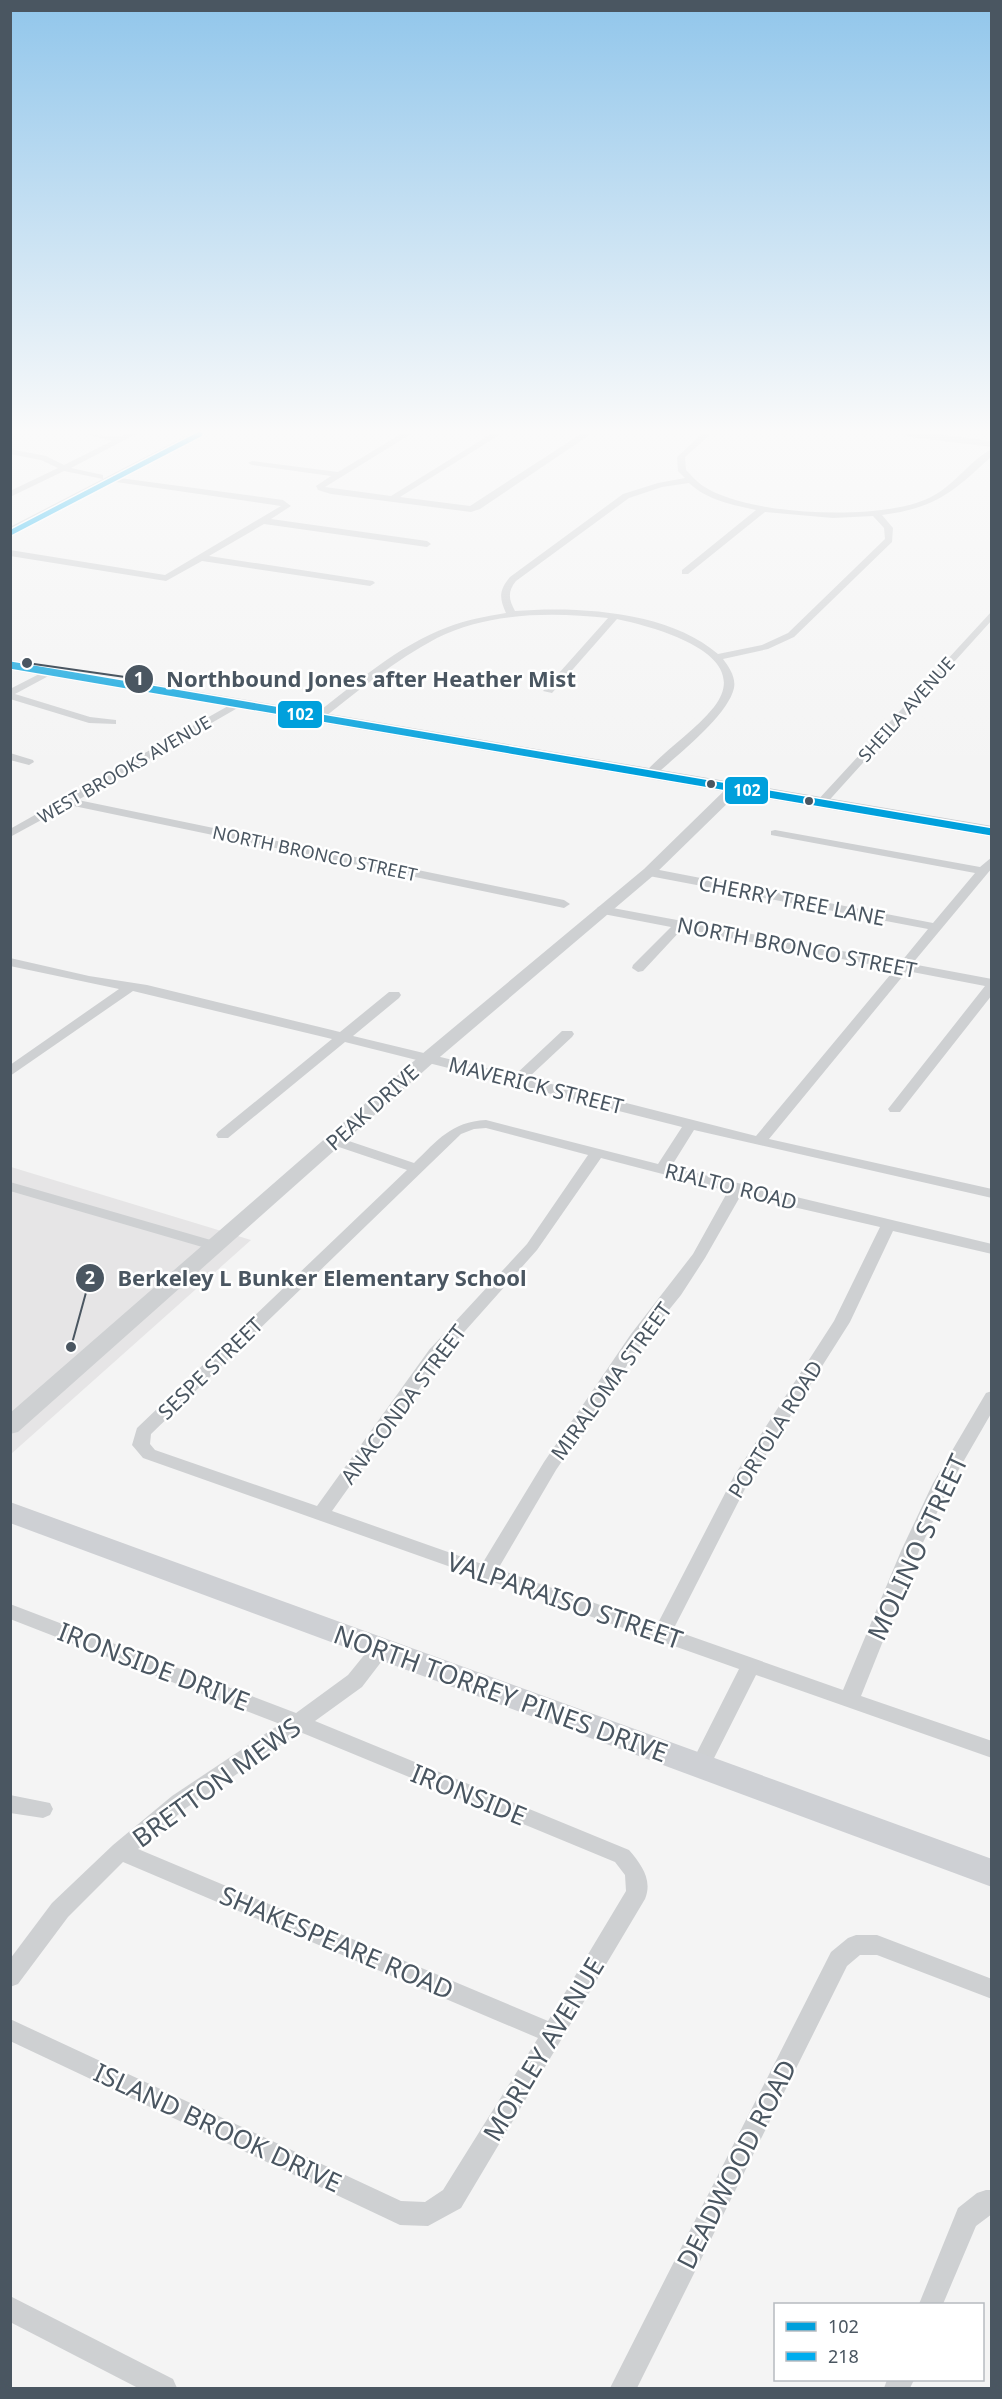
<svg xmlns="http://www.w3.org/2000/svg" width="1002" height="2399" viewBox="0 0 1002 2399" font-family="'Noto Sans',sans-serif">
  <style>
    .education { fill: #e6e5e6 }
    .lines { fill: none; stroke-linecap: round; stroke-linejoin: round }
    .minor { fill: #ced0d2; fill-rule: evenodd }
    .tertiary { fill: #ced0d2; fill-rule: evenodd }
    .secondary { fill: #ced0d4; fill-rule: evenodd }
    .primary { fill: #caced1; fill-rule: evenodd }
    .bus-1-casing { stroke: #fff; stroke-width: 10 }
    .bus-2-casing { stroke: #fff; stroke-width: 8 }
    .bus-1 { stroke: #00a0dc; stroke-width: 7 }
    .bus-2 { stroke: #00adef; stroke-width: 5 }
    .bus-dot { fill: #4a5661; stroke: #fff; stroke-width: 2 }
    .labels { text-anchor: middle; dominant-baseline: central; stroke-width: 5; stroke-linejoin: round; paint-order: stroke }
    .far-street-label { font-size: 18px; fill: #4a5661; stroke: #fff }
    .street-label { font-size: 21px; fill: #4a5661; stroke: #fff }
    .near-street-label { font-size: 26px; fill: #4a5661; stroke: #fff }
    .leader { fill: none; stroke: #4a5661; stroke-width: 2 }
    .callout-dot { fill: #4a5661; stroke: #fff; stroke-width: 2 }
    .mark-label { font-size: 18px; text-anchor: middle; font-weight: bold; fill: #fff }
    .callout-label { font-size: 22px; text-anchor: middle; font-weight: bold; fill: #4a5661; stroke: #fff; stroke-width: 5; stroke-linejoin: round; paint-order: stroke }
    .line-badge { stroke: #fff; stroke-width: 2 }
    .badge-label { font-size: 16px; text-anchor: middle; font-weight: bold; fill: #fff }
  </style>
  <rect width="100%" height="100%" fill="#f4f4f4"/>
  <path class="education" d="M 11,1167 L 251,1240 L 11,1454 Z"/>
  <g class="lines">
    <path class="minor" d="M 86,434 L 119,437 L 125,434 L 136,434 L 71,468 L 103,475 L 103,479 L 64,471 L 10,497 L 10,491 L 58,468 L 41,460 L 10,454 L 10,449 L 46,456 L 64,465 L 112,441 Z
      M 401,434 L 411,434 L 325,487 L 391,496 L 491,434 L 501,434 L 400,497 L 470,506 L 581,434 L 591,434 L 480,509 L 471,512 L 331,494 L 318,490 L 316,486 L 331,476 L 252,465 L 248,463 L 252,461 L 338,472 Z
      M 702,434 L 711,434 L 685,457 L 686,470 C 691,475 697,482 703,486 C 748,516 883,522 931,497 C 955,485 970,460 992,449 L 992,456 C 953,492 936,508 882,515 L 893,528 L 892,542 L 794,637 L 768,649 L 723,659 C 729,667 736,677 734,688 C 728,716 674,758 653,777 L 649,778 L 643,775 C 664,750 693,733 714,707 C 756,653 653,627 617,619 L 552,693 L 543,691 L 608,618 C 552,612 489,612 437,638 C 395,660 358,691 321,720 L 313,720 L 313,716 C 355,684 397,646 448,627 C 466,620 487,616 506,613 C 499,598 499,590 510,577 L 623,494 L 658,483 L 685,478 L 678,471 L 677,457 ZM 689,483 C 707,500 733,505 756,510 L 682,570 L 682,574 L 688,574 L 765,512 L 833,518 L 873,516 L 884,528 L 885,539 L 788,633 L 762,645 L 718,654 C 669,611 577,606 515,611 C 509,600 507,592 516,581 L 629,498 L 662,487 Z
      M 112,477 L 283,500 L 291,506 L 271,519 L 427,541 L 431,544 L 427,547 L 264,524 L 209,556 L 373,581 L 375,583 L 370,586 L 202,561 L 166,581 L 10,556 L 10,550 L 165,575 L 281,506 L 109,481 L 108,479 Z
      M 992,611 L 992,620 L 824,806 L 816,806 L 816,802 Z
      M 47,670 L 56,672 L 15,694 L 90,717 L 116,720 L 116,724 L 89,723 L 10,699 L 10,689 Z
      M 237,701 L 242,704 L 241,706 L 78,800 L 564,900 L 570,904 L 564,908 L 69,805 L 10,837 L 10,829 Z
      M 10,753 L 33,760 L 34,762 L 29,765 L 10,760 Z
      M 775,830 L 980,867 L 992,857 L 992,868 L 912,964 L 992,979 L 992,995 L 900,1112 L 890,1112 L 888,1109 L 985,986 L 907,971 L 769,1139 L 992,1189 L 992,1198 L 694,1130 L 671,1167 L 992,1244 L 992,1254 L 893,1231 L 850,1322 L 748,1483 L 673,1630 L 843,1690 L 901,1551 L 933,1483 L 986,1393 L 992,1391 L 992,1412 L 951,1483 L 919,1551 L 861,1696 L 992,1741 L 992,1758 L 756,1675 L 707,1772 L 700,1774 L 693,1772 L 690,1766 L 739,1669 L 143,1458 L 132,1445 L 137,1428 L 407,1170 L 330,1144 L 328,1141 L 330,1138 L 340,1138 L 414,1163 C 438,1140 451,1122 486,1120 L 658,1164 L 682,1127 L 345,1042 L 228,1138 L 218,1138 L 216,1135 L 218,1132 L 332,1039 L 133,991 L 10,1076 L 10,1065 L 119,989 L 10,966 L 10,958 L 89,976 L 147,985 L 340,1032 L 389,992 L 399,992 L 401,995 L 399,998 L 353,1036 L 515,1075 L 562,1031 L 572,1031 L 574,1034 L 572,1037 L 528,1078 L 756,1136 L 895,969 L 682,929 L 643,971 L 638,972 L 632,968 L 633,965 L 671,927 L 598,913 L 596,910 L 598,907 L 602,906 L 901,962 L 928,929 L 649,876 L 643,872 L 649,868 L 933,923 L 975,873 L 771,835 L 771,831 ZM 486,1128 L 588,1155 L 527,1244 L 429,1350 L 317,1506 L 155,1450 L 150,1444 L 151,1434 L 461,1134 L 474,1129 ZM 601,1158 L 728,1191 L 693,1254 L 631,1334 L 544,1462 L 482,1564 L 332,1511 L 441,1358 L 537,1250 ZM 741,1195 L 880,1227 L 834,1321 L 734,1476 L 657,1625 L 498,1569 L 556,1470 L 643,1342 L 681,1295 L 705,1258 Z
      M 10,1182 L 221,1243 L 224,1246 L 216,1251 L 10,1191 Z
      M 10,1604 L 296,1713 L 348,1675 L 374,1643 L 381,1640 L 388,1643 L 391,1648 L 388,1653 L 362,1687 L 315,1721 L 629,1850 C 641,1864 653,1880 645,1899 L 461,2208 L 428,2226 L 400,2225 L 10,2041 L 10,2019 L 401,2201 L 425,2202 L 443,2190 L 538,2038 L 123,1862 L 68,1917 L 18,1984 L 10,1987 L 10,1959 L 52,1903 L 113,1845 L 172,1796 L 280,1724 L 10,1619 ZM 300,1732 L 615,1862 L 625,1875 L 626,1891 L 548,2021 L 138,1849 L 186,1808 Z
      M 10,1795 L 50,1803 L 53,1809 L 50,1815 L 43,1818 L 10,1813 Z
      M 856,1935 L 877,1935 L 992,1979 L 992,1999 L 877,1955 L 860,1955 L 847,1966 L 637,2388 L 610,2388 L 831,1952 L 848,1938 Z
      M 986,2190 L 992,2190 L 992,2214 L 976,2226 L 943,2304 L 919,2304 L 958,2208 L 977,2193 Z
      M 10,2296 L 173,2379 L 177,2388 L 138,2388 L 10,2322 Z
      M 887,2380 L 914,2380 L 910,2388 L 884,2388 Z"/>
    <path class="tertiary" d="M 905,434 L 937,434 L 992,441 L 992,447 L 910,437 Z
      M 734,785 L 739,786 L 741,789 L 739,792 L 654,875 L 434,1062 L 18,1432 L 10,1434 L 10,1413 L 422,1054 L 644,869 L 729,786 Z"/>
    <path class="secondary" d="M 10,1502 L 992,1859 L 992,1887 L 10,1523 Z"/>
    <path class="primary" d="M 190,434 L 206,434 L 10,537 L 10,527 Z
      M 10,660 L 992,826 L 992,837 L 10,670 Z"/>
    <g class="bus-1-casing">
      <path id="bus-1" d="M 10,665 L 992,832"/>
    </g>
    <g class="bus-2-casing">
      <path id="bus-2" d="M 10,533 L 200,434"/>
    </g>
    <use href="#bus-1" class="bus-1"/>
    <use href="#bus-2" class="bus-2"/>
  </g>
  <linearGradient id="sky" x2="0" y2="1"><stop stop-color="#91c6eb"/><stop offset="0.56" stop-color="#fafafa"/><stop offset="1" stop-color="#fafafa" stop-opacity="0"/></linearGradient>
  <rect width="1002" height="770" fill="url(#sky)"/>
  <g class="bus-dot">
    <circle cx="711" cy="784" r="5"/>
    <circle cx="809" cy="801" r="5"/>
  </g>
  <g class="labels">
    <g class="far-street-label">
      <text transform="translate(906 709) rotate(-48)">SHEILA AVENUE</text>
      <text transform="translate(124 769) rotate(-30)">WEST BROOKS AVENUE</text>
      <text transform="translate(315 853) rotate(12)">NORTH BRONCO STREET</text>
    </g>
    <g class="street-label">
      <text transform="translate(792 900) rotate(11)">CHERRY TREE LANE</text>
      <text transform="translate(797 947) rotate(11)">NORTH BRONCO STREET</text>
      <text transform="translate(536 1085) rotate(14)">MAVERICK STREET</text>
      <text transform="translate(372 1107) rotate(-42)">PEAK DRIVE</text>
      <text transform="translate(731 1186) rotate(14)">RIALTO ROAD</text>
      <text transform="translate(210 1368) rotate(-44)">SESPE STREET</text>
      <text transform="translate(611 1381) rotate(-54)">MIRALOMA STREET</text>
      <text transform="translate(403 1404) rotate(-53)">ANACONDA STREET</text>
      <text transform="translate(775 1429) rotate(-58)">PORTOLA ROAD</text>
    </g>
    <g class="near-street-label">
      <text transform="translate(917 1547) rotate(-65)">MOLINO STREET</text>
      <text transform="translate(565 1600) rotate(19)">VALPARAISO STREET</text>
      <text transform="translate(154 1666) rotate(21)">IRONSIDE DRIVE</text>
      <text transform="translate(501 1693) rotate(20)">NORTH TORREY PINES DRIVE</text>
      <text transform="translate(216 1782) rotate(-36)">BRETTON MEWS</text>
      <text transform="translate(469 1794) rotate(22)">IRONSIDE</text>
      <text transform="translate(337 1942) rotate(23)">SHAKESPEARE ROAD</text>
      <text transform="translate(543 2049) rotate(-59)">MORLEY AVENUE</text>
      <text transform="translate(218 2127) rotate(25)">ISLAND BROOK DRIVE</text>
      <text transform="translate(736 2164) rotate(-63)">DEADWOOD ROAD</text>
    </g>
  </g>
  <path class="leader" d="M27 663L139 679M71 1347L90 1278"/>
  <g class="callout-dot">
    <circle cx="27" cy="663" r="6"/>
    <circle cx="71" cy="1347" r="6"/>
    <circle cx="139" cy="679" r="15"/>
    <circle cx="90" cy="1278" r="15"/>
  </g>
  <g class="mark-label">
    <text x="139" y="685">1</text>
    <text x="90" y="1284">2</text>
  </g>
  <g class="callout-label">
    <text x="371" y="687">Northbound Jones after Heather Mist</text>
    <text x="322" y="1286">Berkeley L Bunker Elementary School</text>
  </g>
  <g class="line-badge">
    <rect x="277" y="700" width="46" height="29" rx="6" fill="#00a0dc"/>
    <rect x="724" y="776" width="45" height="29" rx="6" fill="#00a0dc"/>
  </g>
  <g class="badge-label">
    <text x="300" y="720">102</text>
    <text x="747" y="796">102</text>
  </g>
  <rect width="1002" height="2399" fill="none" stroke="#4a5661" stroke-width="24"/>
  <rect x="774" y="2303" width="210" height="78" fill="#ffffff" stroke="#b7bbc0" stroke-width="1.5"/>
  <rect x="786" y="2322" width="30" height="9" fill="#00a0dc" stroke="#b7bbc0" stroke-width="1.5"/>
  <text x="828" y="2333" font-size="18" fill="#4a5661">102</text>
  <rect x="786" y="2352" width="30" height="9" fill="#00adef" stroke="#b7bbc0" stroke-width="1.5"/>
  <text x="828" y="2363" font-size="18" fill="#4a5661">218</text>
</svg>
